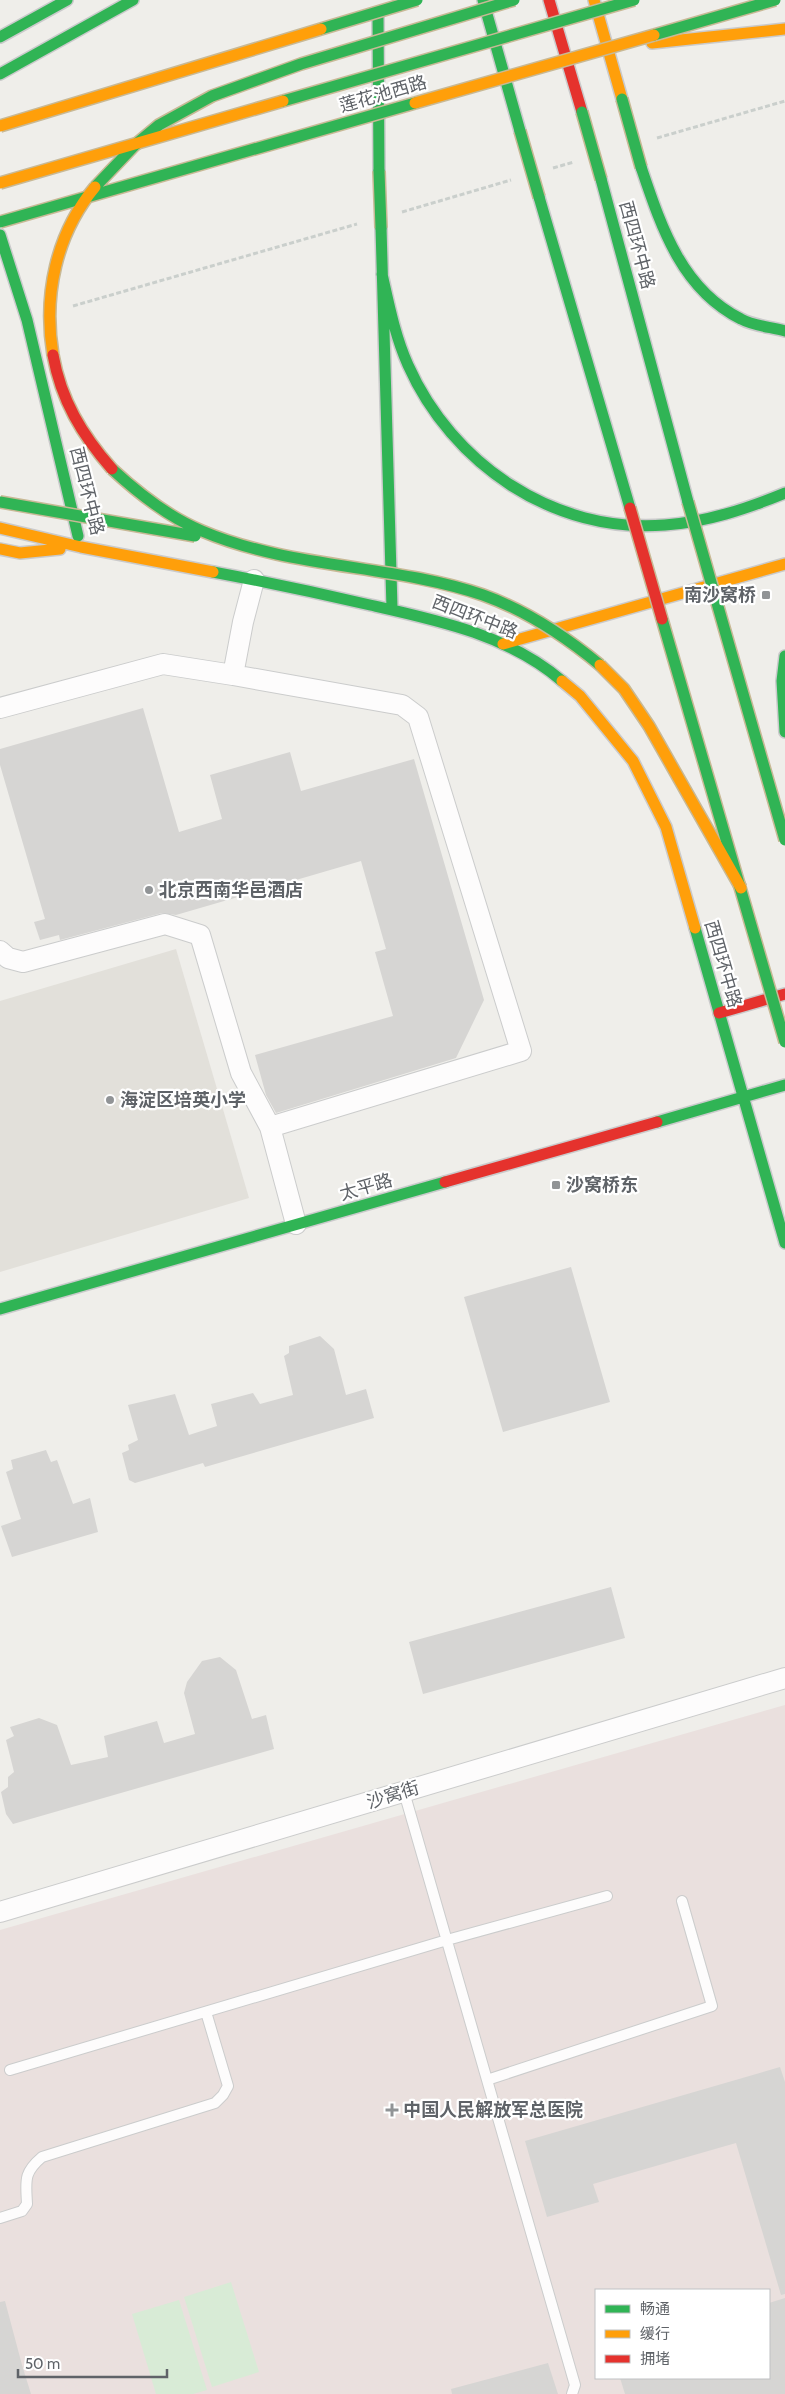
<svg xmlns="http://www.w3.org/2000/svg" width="785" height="2394" viewBox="0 0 785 2394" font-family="Cabin,'Noto Sans SC',sans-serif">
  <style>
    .education { fill: #e2e0da }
    .medical { fill: #eae0de; fill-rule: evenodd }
    .green { fill: #d8ebd6 }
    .building { fill: #d6d5d3 }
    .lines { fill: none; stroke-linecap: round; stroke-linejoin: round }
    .lane-casing { stroke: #cbcccc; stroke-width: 12 }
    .street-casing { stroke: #cbcccc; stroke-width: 22 }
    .fast-casing { stroke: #cacacb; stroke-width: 14 }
    .slow-casing { stroke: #cacacb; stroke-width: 14 }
    .jam-casing { stroke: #cacacb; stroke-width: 14 }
    .path { stroke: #cacfcc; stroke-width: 3; stroke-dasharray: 5 2.5; stroke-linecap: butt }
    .lane { stroke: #fdfcfc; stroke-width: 10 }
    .street { stroke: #fdfcfc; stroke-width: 20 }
    .fast { stroke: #30b455; stroke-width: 11 }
    .slow { stroke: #ff9f0a; stroke-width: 11 }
    .jam { stroke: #e5322d; stroke-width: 11 }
    .fast-bridge-casing { stroke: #c8b996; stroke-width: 14; stroke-linecap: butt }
    .slow-bridge-casing { stroke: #c8b996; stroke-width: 14; stroke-linecap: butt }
    .jam-bridge-casing { stroke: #c8b996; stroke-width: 14; stroke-linecap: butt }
    .fast-bridge { stroke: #30b455; stroke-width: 11 }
    .slow-bridge { stroke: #ff9f0a; stroke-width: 11 }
    .jam-bridge { stroke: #e5322d; stroke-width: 11 }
    .poi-dot { fill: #919496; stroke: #fff; stroke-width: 2 }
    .labels { text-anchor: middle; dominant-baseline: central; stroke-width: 4.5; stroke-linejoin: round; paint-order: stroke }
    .street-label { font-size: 18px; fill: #5f6368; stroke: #fff }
    .poi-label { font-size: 18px; font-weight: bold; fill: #5f6368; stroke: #fff; text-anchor: start }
  </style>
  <rect width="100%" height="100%" fill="#efeeea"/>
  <path class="education" d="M 176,949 L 249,1198 L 0,1272 L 0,1001 Z"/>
  <path class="medical" d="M 785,1705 L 785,2394 L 0,2394 L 0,1930 ZM 596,2290 L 769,2290 L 769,2378 L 596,2378 Z"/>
  <path class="green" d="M 231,2282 L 259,2372 L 212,2387 L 184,2297 Z
    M 179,2300 L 207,2390 L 193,2394 L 156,2394 L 132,2314 Z"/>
  <path class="building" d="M 143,708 L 179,832 L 222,819 L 210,775 L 290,752 L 301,791 L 414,759 L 484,1000 L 456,1058 L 276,1113 L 266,1095 L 255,1055 L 393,1016 L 375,952 L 386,949 L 361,861 L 176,915 L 162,913 L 60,940 L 59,935 L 40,940 L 34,922 L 45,919 L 0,765 L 0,749 Z
    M 571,1267 L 610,1402 L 503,1432 L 464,1297 Z
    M 320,1336 L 334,1349 L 346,1395 L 366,1389 L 374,1418 L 205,1467 L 203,1463 L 135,1483 L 129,1480 L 122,1453 L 129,1450 L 128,1445 L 138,1440 L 128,1405 L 175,1394 L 189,1435 L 217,1426 L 211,1404 L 253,1393 L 260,1404 L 293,1395 L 284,1356 L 289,1353 L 289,1346 Z
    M 46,1450 L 51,1462 L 57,1460 L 73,1504 L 90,1498 L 98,1532 L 12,1557 L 1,1526 L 21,1519 L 6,1472 L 13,1469 L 11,1460 Z
    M 611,1587 L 625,1638 L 423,1694 L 409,1642 Z
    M 220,1657 L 236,1670 L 252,1719 L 266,1715 L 274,1749 L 13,1824 L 6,1814 L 1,1792 L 8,1787 L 8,1777 L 14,1772 L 6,1740 L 14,1736 L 10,1727 L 39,1718 L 57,1725 L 71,1765 L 108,1757 L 104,1736 L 157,1721 L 164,1743 L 195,1734 L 184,1693 L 187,1682 L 202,1661 Z
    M 780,2067 L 785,2082 L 785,2294 L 781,2295 L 736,2143 L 593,2184 L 599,2202 L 547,2217 L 525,2141 Z
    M 785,2298 L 785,2394 L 625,2394 L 620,2378 L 769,2378 L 769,2303 Z
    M 5,2301 L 22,2365 L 31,2394 L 0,2394 L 0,2302 Z
    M 548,2363 L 558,2394 L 452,2394 L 451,2389 Z"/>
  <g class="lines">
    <g class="lane-casing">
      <path id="lane" d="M 404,1792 L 575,2385 L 572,2394
        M 10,2070 L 447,1940 L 607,1896
        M 487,2080 L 712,2006 L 682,1901
        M 0,2218 L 22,2211 L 27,2204 C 26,2181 23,2173 42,2157 L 215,2103 L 223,2095 L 228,2086 L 206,2012"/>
    </g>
    <g class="street-casing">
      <path id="street" d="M 254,580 L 243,622 L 233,675 L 402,705 L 418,717 L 521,1051 L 270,1127 L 296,1224
        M 0,708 L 163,664 L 233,675
        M 0,951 L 8,958 L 23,962 L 165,924 L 200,935 L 241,1073 L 270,1127
        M 0,1912 L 785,1678"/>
    </g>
    <g class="fast-casing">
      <path id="fast" d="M 483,0 L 520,131
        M 378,16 L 379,171
        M 0,37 L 67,0
        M 0,74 L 133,0
        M 641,167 C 661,226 681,289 741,319 C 754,326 770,327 785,331
        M 601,179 L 688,502
        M 539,197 L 630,508
        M 381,228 L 392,608
        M 0,235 L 27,320 L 78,536
        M 382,274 C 389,305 395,336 408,365 C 452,464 554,534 665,525 C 707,522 746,509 785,493
        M 213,572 C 266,582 318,593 370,605 C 437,620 509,635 562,681
        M 785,656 L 782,681 L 785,732
        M 695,928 L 785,1243
        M 657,1122 L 785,1085
        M 0,1309 L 445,1182"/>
    </g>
    <g class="slow-casing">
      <path id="slow" d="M 594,0 L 622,99
        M 652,43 L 785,29
        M 0,528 L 81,547 L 213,572
        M 0,549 L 20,553 L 60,549
        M 503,644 L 785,564
        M 562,681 L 580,696 L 633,761 L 666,827 L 695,928"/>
    </g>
    <g class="jam-casing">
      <path id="jam" d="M 549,0 L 582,112
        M 719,1013 L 785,994
        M 445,1182 L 657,1122"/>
    </g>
    <path class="path" d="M 657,138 L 785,101
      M 553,168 L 574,162
      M 402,212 L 511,180
      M 73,306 L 357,224"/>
    <use href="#lane" class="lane"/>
    <use href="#street" class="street"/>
    <use href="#fast" class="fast"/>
    <use href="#slow" class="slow"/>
    <use href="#jam" class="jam"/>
    <g class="fast-bridge-casing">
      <path id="fast-bridge" d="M 321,29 L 417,0
        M 654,35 L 775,0
        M 622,99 L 641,167
        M 283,101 L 634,0
        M 582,112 L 601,179
        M 520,131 L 539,197
        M 379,171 L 381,228
        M 95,187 L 135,145 L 159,125 L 212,96 L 301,64 L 514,0
        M 0,222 L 415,103
        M 112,469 C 139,494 168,517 202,531 C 291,569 392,564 483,595 C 525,610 566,637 600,665
        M 0,502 L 195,536
        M 688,502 L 785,840
        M 662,619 L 785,1042"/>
    </g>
    <g class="slow-bridge-casing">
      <path id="slow-bridge" d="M 415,103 L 654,35
        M 0,126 L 321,29
        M 0,183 L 283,101
        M 53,355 C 43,295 56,234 95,187
        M 600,665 L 624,689 L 649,726 L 741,888"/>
    </g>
    <g class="jam-bridge-casing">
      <path id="jam-bridge" d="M 53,355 C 61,400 82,435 112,469
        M 630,508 L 662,619"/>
    </g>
    <use href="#fast-bridge" class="fast-bridge"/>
    <use href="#slow-bridge" class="slow-bridge"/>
    <use href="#jam-bridge" class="jam-bridge"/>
  </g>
  <g class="poi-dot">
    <rect x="761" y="590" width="10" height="10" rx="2.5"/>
    <circle cx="149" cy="890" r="5"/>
    <circle cx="110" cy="1100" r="5"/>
    <rect x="551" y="1180" width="10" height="10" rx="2.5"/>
    <path d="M389.5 2102.5h5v5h5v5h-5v5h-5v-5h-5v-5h5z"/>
  </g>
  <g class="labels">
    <g class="street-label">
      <text transform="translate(383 94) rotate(-16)">莲花池西路</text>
      <text transform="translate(637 245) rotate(75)">西四环中路</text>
      <text transform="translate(87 491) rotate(76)">西四环中路</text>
      <text transform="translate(475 617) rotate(21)">西四环中路</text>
      <text transform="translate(723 964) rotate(74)">西四环中路</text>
      <text transform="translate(366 1187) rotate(-16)">太平路</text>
      <text transform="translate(393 1795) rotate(-17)">沙窝街</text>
    </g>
    <g class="poi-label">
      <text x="756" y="595" text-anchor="end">南沙窝桥</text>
      <text x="159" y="890">北京西南华邑酒店</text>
      <text x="120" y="1100">海淀区培英小学</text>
      <text x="566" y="1185">沙窝桥东</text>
      <text x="403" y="2110">中国人民解放军总医院</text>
    </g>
  </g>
  <rect x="595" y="2289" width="175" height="90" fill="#ffffff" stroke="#bfc1c3"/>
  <rect x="605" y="2305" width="25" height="8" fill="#30b455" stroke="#bfc1c3"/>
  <text x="640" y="2314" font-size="15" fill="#5f6368">畅通</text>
  <rect x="605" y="2330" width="25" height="8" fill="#ff9f0a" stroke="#bfc1c3"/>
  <text x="640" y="2339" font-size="15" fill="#5f6368">缓行</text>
  <rect x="605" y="2355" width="25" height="8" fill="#e5322d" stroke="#bfc1c3"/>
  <text x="640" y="2364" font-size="15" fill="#5f6368">拥堵</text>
  <path d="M18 2369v8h149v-8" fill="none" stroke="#5f6368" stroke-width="2.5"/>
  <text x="25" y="2369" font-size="15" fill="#5f6368" stroke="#ffffff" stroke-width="4" paint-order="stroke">50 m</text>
</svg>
